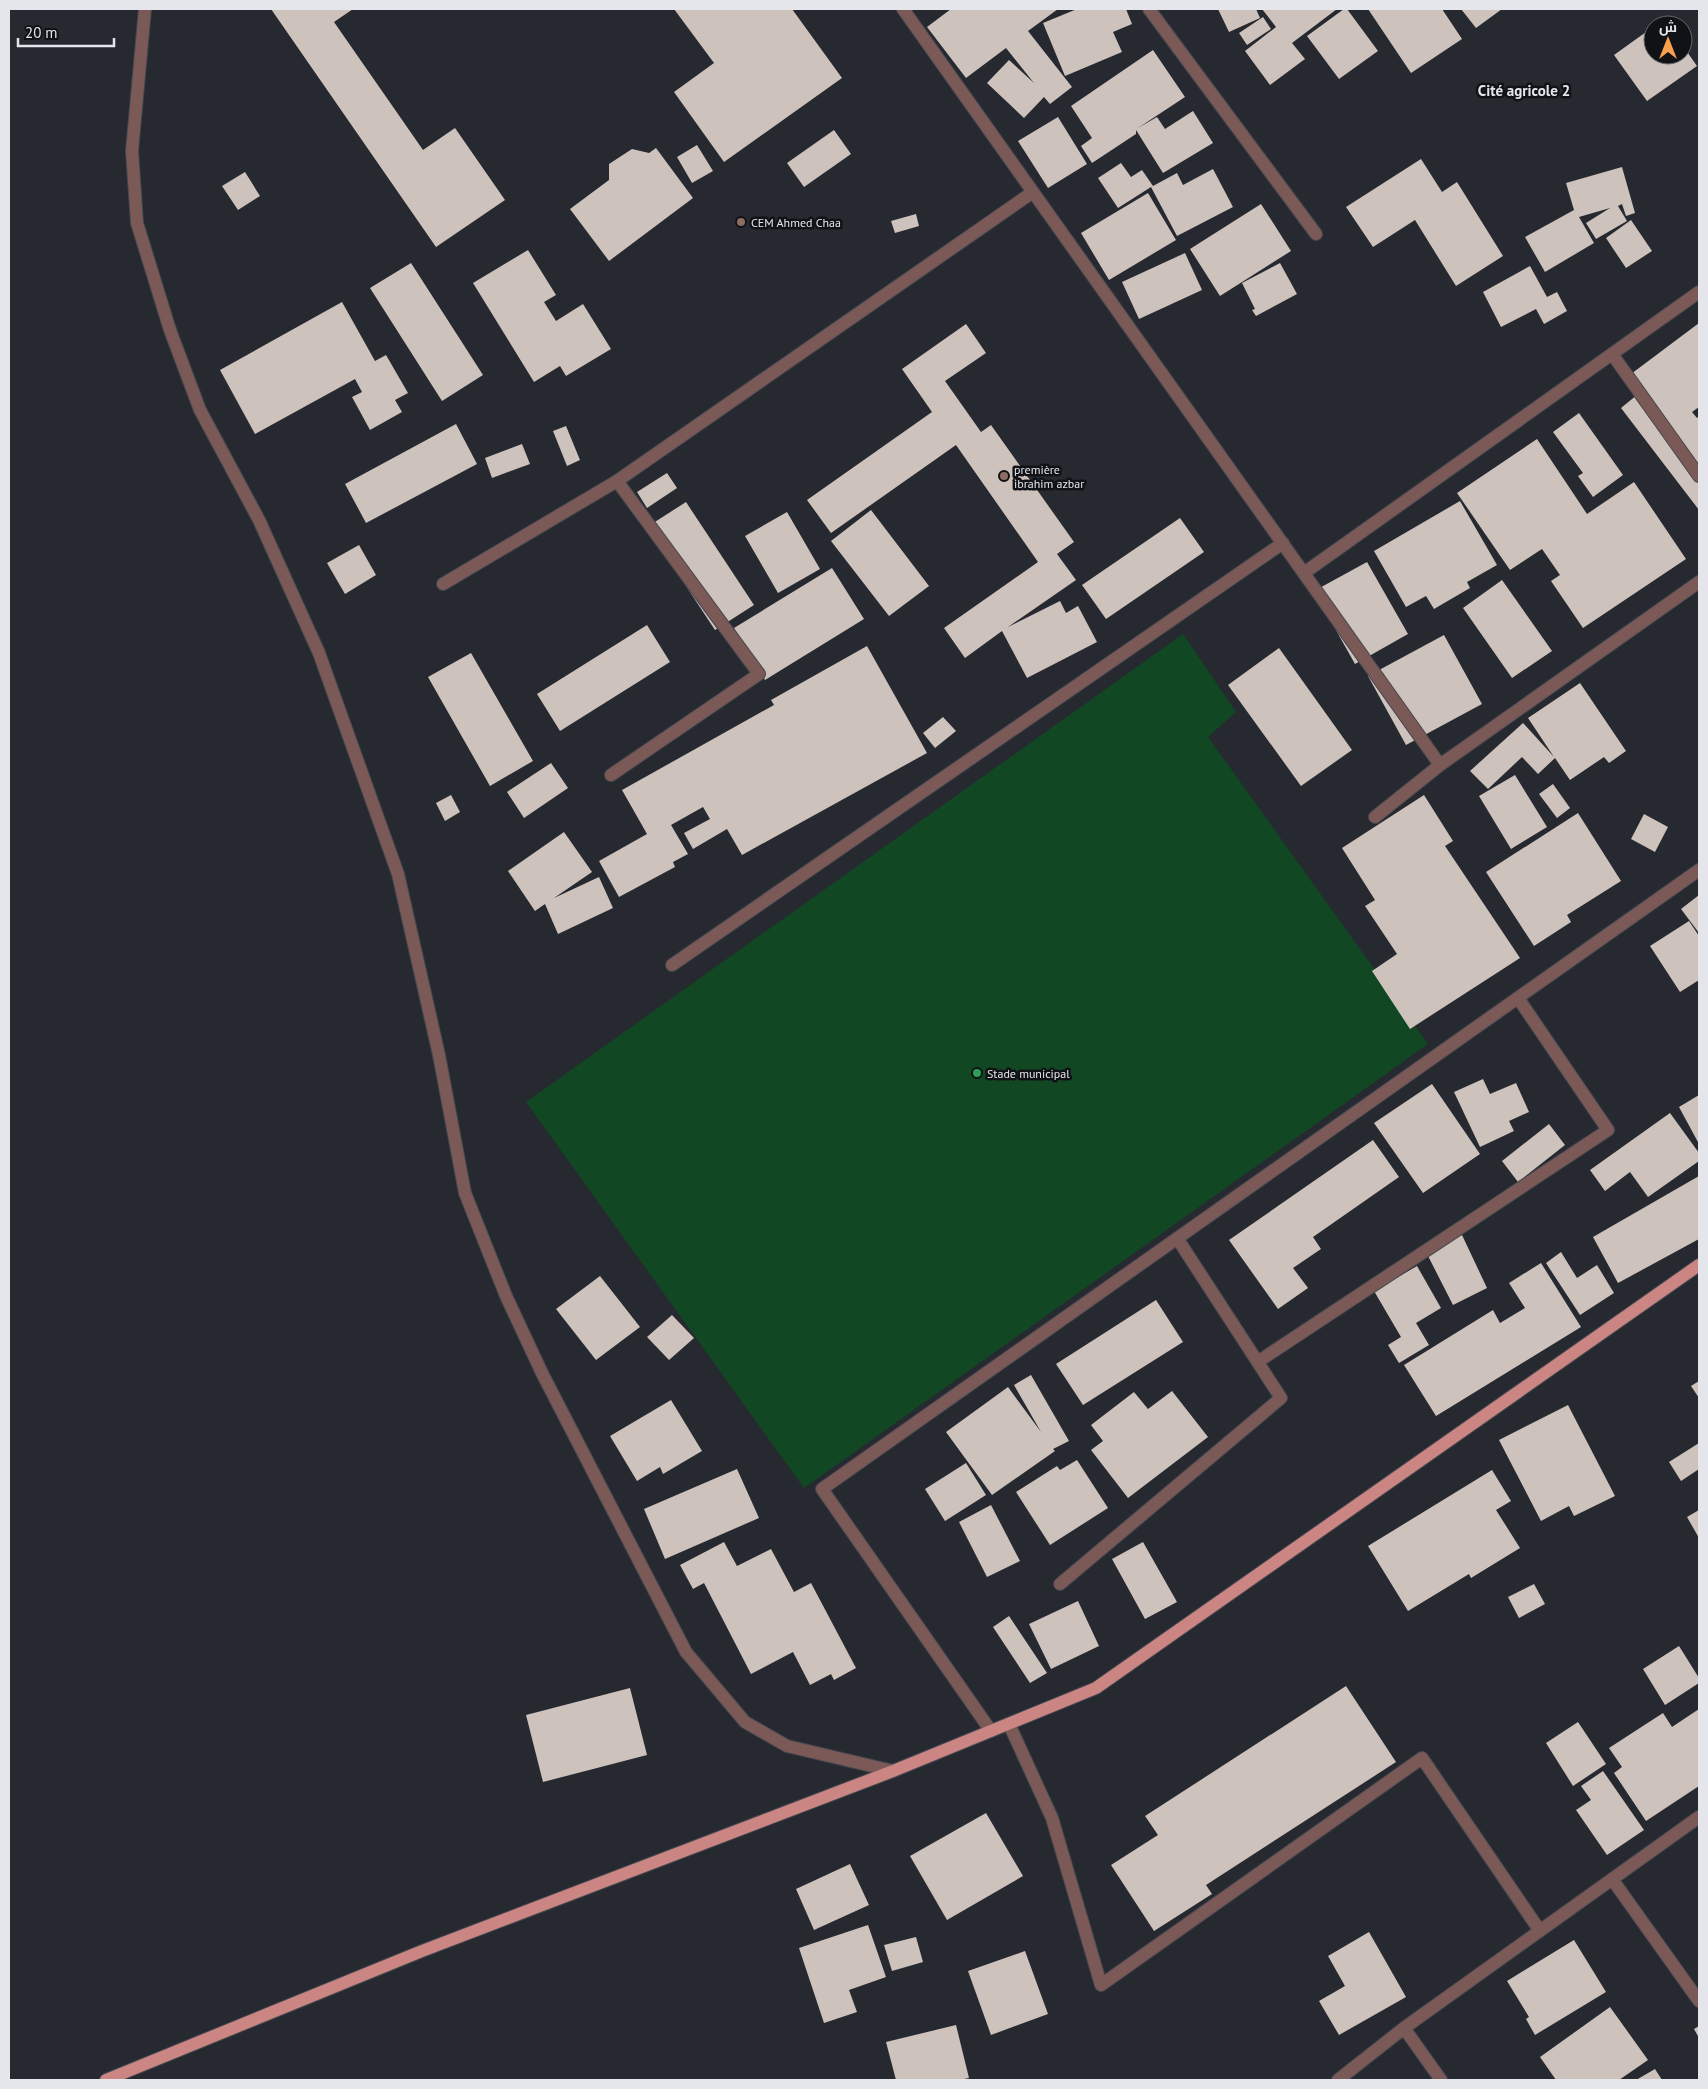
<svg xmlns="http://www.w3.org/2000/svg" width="1708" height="2089" viewBox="0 0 1708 2089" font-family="'PT Sans',Cairo,sans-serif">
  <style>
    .green { fill: #114723 }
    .building { fill: #cec3bc }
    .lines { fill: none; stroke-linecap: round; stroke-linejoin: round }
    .minor-casing { stroke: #45474f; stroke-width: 14 }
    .major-casing { stroke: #45474f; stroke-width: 14 }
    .minor { stroke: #7b5957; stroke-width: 12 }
    .major { stroke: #cb8683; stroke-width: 12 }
    .education-dot { fill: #8d6e63; stroke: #111216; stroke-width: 2 }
    .leisure-dot { fill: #2e9e5b; stroke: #111216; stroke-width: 2 }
    .labels { text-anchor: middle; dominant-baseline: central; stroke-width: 5; stroke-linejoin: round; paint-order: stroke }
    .poi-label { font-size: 12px; fill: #e4e6eb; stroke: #111216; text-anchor: start }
    .quarter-label { font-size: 15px; font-weight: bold; fill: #e4e6eb; stroke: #111216 }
  </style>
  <rect width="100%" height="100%" fill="#272931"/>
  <path class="green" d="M 1183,634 L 1236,712 L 1208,737 L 1428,1044 L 804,1488 L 526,1102 Z"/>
  <path class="building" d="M 271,9 L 353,9 L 334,22 L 423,150 L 455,128 L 505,200 L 436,247 Z
    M 674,9 L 792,9 L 842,78 L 724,162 L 674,92 L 714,63 Z
    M 951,9 L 1058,9 L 1028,31 L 1072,87 L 1050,104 L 1044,97 L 1024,118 L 987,83 L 1009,60 L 1034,83 L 1006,48 L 966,78 L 927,27 Z
    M 1077,9 L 1126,9 L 1132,24 L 1113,32 L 1122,52 L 1065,76 L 1043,23 Z
    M 1218,9 L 1256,9 L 1260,18 L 1229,32 Z
    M 1262,9 L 1337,9 L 1292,43 L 1305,59 L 1270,85 L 1245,51 L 1276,27 Z
    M 1344,9 L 1347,9 L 1378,51 L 1339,79 L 1307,36 Z
    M 1368,9 L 1442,9 L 1462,39 L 1411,73 Z
    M 1461,9 L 1502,9 L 1476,28 Z
    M 1263,17 L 1271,29 L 1247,45 L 1239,33 Z
    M 1664,20 L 1668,25 L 1656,25 Z
    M 1653,27 L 1653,55 L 1683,55 L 1683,46 L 1697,66 L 1647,101 L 1614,55 Z
    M 1153,50 L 1185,97 L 1138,128 L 1157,117 L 1165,129 L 1193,111 L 1213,143 L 1163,173 L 1136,130 L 1136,134 L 1092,163 L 1081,146 L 1092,138 L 1071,106 Z
    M 1058,117 L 1087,164 L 1048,188 L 1018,141 Z
    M 834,130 L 851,154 L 804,187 L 787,163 Z
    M 697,145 L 713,171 L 692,183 L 677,157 Z
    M 656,148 L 693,198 L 609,261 L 570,209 L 609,180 L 609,164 L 632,149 L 649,153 Z
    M 1421,159 L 1442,192 L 1457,182 L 1503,256 L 1456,286 L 1415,220 L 1373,247 L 1346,207 Z
    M 1121,163 L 1131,177 L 1142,170 L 1153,186 L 1177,173 L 1183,185 L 1213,169 L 1233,207 L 1177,236 L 1151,187 L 1118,208 L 1098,178 Z
    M 1622,167 L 1635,213 L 1626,216 L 1622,204 L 1618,206 L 1627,221 L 1596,239 L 1586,223 L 1610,208 L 1579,217 L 1594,243 L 1545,272 L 1525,237 L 1574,210 L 1566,183 Z
    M 245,172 L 260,196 L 238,210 L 222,186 Z
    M 1148,193 L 1176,240 L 1109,280 L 1081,233 Z
    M 1261,204 L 1291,251 L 1220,296 L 1190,249 Z
    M 916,214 L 919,226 L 895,233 L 891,221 Z
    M 1631,220 L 1652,251 L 1626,268 L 1606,238 Z
    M 528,250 L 556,295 L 544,302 L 556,321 L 583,304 L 611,349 L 566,376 L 560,366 L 534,382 L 473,283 Z
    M 1185,253 L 1202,290 L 1139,319 L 1122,282 Z
    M 411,263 L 483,375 L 442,401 L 370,288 Z
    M 1280,263 L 1297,294 L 1256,316 L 1252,310 L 1255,309 L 1242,283 Z
    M 1530,266 L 1547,297 L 1557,292 L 1567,311 L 1544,324 L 1536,309 L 1501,327 L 1483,292 Z
    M 342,302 L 375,361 L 386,355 L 408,393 L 395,400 L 402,412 L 370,430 L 352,397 L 362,392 L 355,379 L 255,434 L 220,370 Z
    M 1699,323 L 1699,407 L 1692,412 L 1697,418 L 1699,416 L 1699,510 L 1621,408 L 1643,390 L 1631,374 Z
    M 966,324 L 986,353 L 945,381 L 981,432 L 991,425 L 1074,542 L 1057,554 L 1076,580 L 1008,627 L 1060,601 L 1066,613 L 1078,606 L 1097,642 L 1027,678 L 1002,631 L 965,658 L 944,628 L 1038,562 L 956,445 L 831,533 L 807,500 L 932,412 L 902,369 Z
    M 1579,413 L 1623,475 L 1593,497 L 1578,476 L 1583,473 L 1553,432 Z
    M 456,424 L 477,464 L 366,523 L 345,484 Z
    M 566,426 L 580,460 L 567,466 L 553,431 Z
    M 1537,439 L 1587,514 L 1634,482 L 1686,559 L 1583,628 L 1551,581 L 1560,575 L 1542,549 L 1510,570 L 1457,493 Z
    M 522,444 L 530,464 L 492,478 L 485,458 Z
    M 667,473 L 677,488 L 647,508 L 637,492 Z
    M 1460,501 L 1497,565 L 1467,582 L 1470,588 L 1434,609 L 1426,596 L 1406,607 L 1374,551 Z
    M 686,502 L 754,605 L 715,630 L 647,527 Z
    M 871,510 L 929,586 L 889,616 L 831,541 Z
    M 787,512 L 820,569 L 778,593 L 745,536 Z
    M 1180,518 L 1204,552 L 1106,619 L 1082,585 Z
    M 359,545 L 376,575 L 345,594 L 327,563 Z
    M 1367,562 L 1408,634 L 1355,664 L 1314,591 Z
    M 832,568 L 864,619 L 765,680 L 734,628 Z
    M 1502,580 L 1552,651 L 1512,678 L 1463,608 Z
    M 647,625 L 670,662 L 560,731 L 537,694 Z
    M 1444,635 L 1482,704 L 1406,745 L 1368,676 Z
    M 867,646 L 927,753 L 742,855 L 727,829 L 693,849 L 684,833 L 710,819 L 703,807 L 671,825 L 688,854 L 673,862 L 675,867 L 619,897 L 599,861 L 647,834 L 622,790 L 774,705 L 771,700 Z
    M 1279,648 L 1352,750 L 1301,786 L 1228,685 Z
    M 471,653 L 533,761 L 490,786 L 428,677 Z
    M 1580,683 L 1626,751 L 1609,763 L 1604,757 L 1570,780 L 1555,758 L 1538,774 L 1522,757 L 1488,789 L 1470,771 L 1523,723 L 1554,757 L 1528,718 Z
    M 943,717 L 956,731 L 935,748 L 923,733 Z
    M 551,763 L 568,788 L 524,818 L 507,792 Z
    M 1515,775 L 1547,827 L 1511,849 L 1479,796 Z
    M 1553,784 L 1570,808 L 1557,818 L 1539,794 Z
    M 451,795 L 460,812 L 445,821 L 436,803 Z
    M 1424,795 L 1453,841 L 1445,846 L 1520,958 L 1410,1029 L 1372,971 L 1397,954 L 1365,906 L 1375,900 L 1342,848 Z
    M 1578,813 L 1621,881 L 1567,915 L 1571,922 L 1534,946 L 1486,872 Z
    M 1644,814 L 1668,827 L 1655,852 L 1631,839 Z
    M 564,832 L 592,872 L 554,898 L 599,877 L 613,908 L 558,934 L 545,904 L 535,911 L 508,871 Z
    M 1699,895 L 1699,933 L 1681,909 Z
    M 1689,921 L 1699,936 L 1699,980 L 1680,992 L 1650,946 Z
    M 1483,1079 L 1490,1094 L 1516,1083 L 1529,1112 L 1509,1121 L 1514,1131 L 1480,1147 L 1454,1092 Z
    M 1432,1084 L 1480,1154 L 1423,1193 L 1374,1123 Z
    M 1699,1095 L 1699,1144 L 1679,1107 Z
    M 1670,1113 L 1699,1153 L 1699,1161 L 1648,1197 L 1630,1172 L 1605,1191 L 1590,1170 Z
    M 1549,1124 L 1565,1145 L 1518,1182 L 1502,1161 Z
    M 1373,1140 L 1399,1177 L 1313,1237 L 1321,1249 L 1293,1268 L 1308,1288 L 1278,1309 L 1229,1240 Z
    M 1699,1176 L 1699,1239 L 1618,1283 L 1593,1237 Z
    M 1462,1235 L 1487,1288 L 1453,1305 L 1426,1252 Z
    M 1561,1252 L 1577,1278 L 1597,1265 L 1614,1293 L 1580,1315 L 1546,1263 Z
    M 1541,1263 L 1581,1327 L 1436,1416 L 1404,1365 L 1493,1310 L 1500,1323 L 1525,1308 L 1509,1283 Z
    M 1417,1266 L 1441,1308 L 1416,1323 L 1429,1345 L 1399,1363 L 1388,1345 L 1401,1337 L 1374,1291 Z
    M 600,1276 L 640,1327 L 596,1360 L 556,1309 Z
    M 1156,1300 L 1183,1342 L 1083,1405 L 1056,1364 Z
    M 672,1315 L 694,1338 L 669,1360 L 647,1337 Z
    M 1031,1375 L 1069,1441 L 1053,1449 L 1055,1451 L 992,1495 L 946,1432 L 1008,1387 L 1041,1432 L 1014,1385 Z
    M 1699,1381 L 1699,1398 L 1691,1386 Z
    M 1172,1391 L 1208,1437 L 1128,1498 L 1091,1450 L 1103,1441 L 1091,1425 L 1134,1392 L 1148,1409 Z
    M 671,1400 L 702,1451 L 663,1474 L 660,1467 L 637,1481 L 610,1436 Z
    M 1568,1405 L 1615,1496 L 1574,1516 L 1569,1506 L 1541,1521 L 1499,1440 Z
    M 1699,1443 L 1699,1469 L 1681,1481 L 1669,1462 Z
    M 1077,1460 L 1108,1508 L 1050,1545 L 1016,1492 L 1057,1466 L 1060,1470 Z
    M 966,1463 L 986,1495 L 945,1521 L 925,1489 Z
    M 737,1469 L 759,1518 L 665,1559 L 644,1509 Z
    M 1492,1470 L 1511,1501 L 1496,1510 L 1520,1548 L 1471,1578 L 1469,1574 L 1408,1611 L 1368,1546 Z
    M 991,1505 L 1020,1561 L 987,1577 L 959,1522 Z
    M 1699,1510 L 1699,1538 L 1687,1517 Z
    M 724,1542 L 737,1566 L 771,1549 L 794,1592 L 811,1583 L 856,1668 L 834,1680 L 831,1674 L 810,1685 L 793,1652 L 751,1674 L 704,1583 L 693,1589 L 680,1565 Z
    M 1143,1542 L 1177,1602 L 1145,1619 L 1112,1559 Z
    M 1534,1584 L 1545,1604 L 1519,1618 L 1508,1597 Z
    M 1078,1601 L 1099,1646 L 1051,1669 L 1029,1624 Z
    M 1009,1616 L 1047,1673 L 1030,1683 L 993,1627 Z
    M 1679,1646 L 1699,1678 L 1699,1683 L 1665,1705 L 1643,1669 Z
    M 1346,1686 L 1396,1762 L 1206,1885 L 1212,1894 L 1154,1931 L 1111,1865 L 1158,1835 L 1145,1816 Z
    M 630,1688 L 647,1755 L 543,1782 L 526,1715 Z
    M 1699,1709 L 1699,1786 L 1646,1821 L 1614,1773 L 1622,1767 L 1609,1748 L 1663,1713 L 1672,1727 Z
    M 1578,1722 L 1606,1764 L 1573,1786 L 1546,1743 Z
    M 1603,1771 L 1644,1830 L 1607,1855 L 1576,1810 L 1591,1800 L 1581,1786 Z
    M 986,1813 L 1023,1876 L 947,1920 L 910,1856 Z
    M 850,1864 L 869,1905 L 814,1930 L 796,1889 Z
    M 868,1925 L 886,1977 L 849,1990 L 857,2012 L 824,2023 L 799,1948 Z
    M 1369,1932 L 1406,1997 L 1339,2035 L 1319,2001 L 1345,1986 L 1328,1956 Z
    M 916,1937 L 923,1962 L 892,1971 L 884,1945 Z
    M 1574,1940 L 1606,1992 L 1535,2035 L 1526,2019 L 1529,2017 L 1507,1981 Z
    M 1025,1951 L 1048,2014 L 991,2035 L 968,1971 Z
    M 1610,2007 L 1648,2060 L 1619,2080 L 1556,2080 L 1540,2057 Z
    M 956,2025 L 969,2078 L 959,2080 L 896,2080 L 886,2042 Z
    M 1699,2026 L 1699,2038 L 1694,2029 Z
    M 1655,2069 L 1662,2080 L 1636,2080 Z"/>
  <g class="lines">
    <g class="minor-casing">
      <path id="minor" d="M 145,9 L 132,151 L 137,223 L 170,330 L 200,410 L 259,520 L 319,653 L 398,874 L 439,1055 L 465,1193 L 506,1296 L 542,1373 L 686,1652 L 745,1722 L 787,1746 L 893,1771
        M 903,9 L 1440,765
        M 1149,9 L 1316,234
        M 1612,354 L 1699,476
        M 1304,573 L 1699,292
        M 443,584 L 617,481
        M 611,775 L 759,674 L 617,481 L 1033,192
        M 1375,817 L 1440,765 L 1699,582
        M 672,965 L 1283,543
        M 1259,1361 L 1608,1130 L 1518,998
        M 1060,1584 L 1281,1398 L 1177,1238
        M 1009,1724 L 1052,1818 L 1101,1985 L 1422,1758 L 1540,1931
        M 991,1731 L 822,1489 L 1699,870
        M 1612,1879 L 1699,2001
        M 1404,2028 L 1441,2080
        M 1338,2080 L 1404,2028 L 1699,1817"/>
    </g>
    <g class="major-casing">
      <path id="major" d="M 106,2080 L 422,1951 L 893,1771 L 1096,1688 L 1699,1265"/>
    </g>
    <use href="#minor" class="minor"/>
    <use href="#major" class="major"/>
  </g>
  <g class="education-dot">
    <circle cx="741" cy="222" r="5"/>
    <circle cx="1004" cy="476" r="5"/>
  </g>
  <circle class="leisure-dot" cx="977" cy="1073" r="5"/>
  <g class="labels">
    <g class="poi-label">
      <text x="751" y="222">CEM Ahmed Chaa</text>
      <text x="1014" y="469">première<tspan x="1014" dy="14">ibrahim azbar</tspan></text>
      <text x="987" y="1073">Stade municipal</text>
    </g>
    <g class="quarter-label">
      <text x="1524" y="90">Cité agricole 2</text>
    </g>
  </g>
  <rect width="1708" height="2089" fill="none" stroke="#e4e6eb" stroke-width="20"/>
  <g transform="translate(1668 40)"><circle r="24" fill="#111216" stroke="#65676b"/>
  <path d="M0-4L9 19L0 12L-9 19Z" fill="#f99f4d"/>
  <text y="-8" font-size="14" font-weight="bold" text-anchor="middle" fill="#e4e6eb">ش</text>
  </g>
  <path d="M18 38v8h96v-8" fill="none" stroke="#e4e6eb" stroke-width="2.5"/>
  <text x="25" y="38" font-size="15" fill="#e4e6eb" stroke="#111216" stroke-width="4" paint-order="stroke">20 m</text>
</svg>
